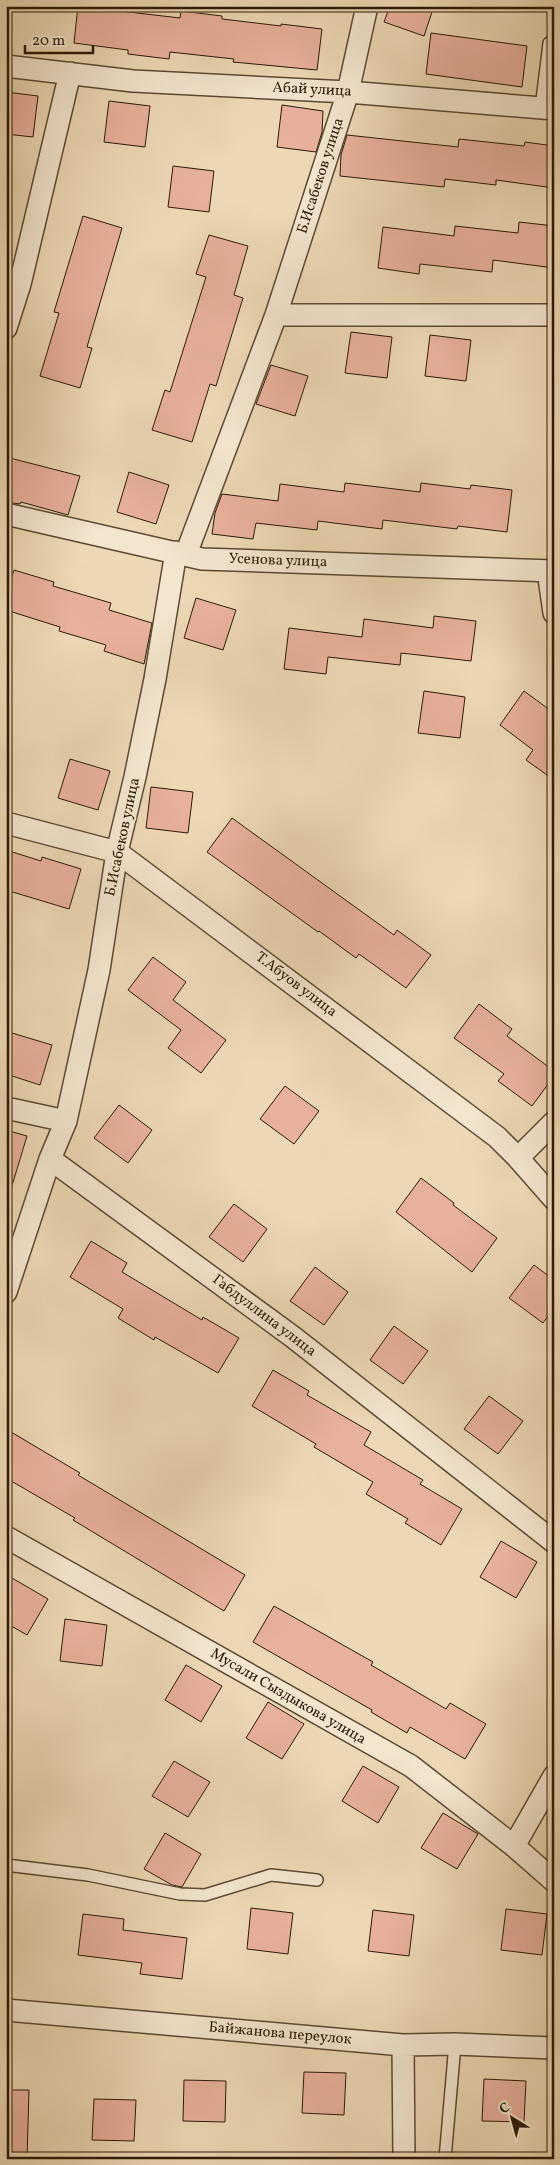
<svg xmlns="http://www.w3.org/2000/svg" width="560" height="2165" viewBox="0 0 560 2165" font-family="Vollkorn,serif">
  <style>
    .building { fill: #e8b19c; stroke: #2c1a07 }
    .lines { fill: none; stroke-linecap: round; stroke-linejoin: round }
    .service-casing { stroke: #5c4a32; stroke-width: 14 }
    .minor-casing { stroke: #5c4a32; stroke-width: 24 }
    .service { stroke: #f3e6cf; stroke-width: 11 }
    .minor { stroke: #f3e6cf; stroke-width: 21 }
    .labels { text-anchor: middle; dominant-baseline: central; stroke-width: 4; stroke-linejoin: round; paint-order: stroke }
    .street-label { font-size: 15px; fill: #2c1a07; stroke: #f3e6cf }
  </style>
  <rect width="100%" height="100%" fill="#edd8b5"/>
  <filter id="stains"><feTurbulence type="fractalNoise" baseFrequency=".004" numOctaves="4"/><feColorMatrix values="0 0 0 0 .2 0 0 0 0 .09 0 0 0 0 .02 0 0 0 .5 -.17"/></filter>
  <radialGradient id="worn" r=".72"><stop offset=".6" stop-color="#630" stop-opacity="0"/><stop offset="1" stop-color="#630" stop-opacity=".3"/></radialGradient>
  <path class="building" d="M 78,6 L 120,6 L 120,11 L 180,18 L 181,11 L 222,16 L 222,19 L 281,26 L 281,24 L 322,29 L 317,70 L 233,62 L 234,59 L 170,52 L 169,59 L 128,54 L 128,50 L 74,43 Z
    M 390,6 L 434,6 L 424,36 L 384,22 Z
    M 431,33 L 527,46 L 522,87 L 426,74 Z
    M 6,92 L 38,96 L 33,137 L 6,134 Z
    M 109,101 L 150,106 L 145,147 L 104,142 Z
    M 282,105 L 323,111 L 322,132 L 316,152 L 277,147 Z
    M 347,135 L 458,147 L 459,139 L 524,146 L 525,142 L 554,146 L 554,188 L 496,180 L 496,185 L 445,179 L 444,187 L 340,176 L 341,155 Z
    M 173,166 L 214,171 L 209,212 L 168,207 Z
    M 83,216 L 122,228 L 87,347 L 92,348 L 80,388 L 40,376 L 59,313 L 54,312 Z
    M 519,222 L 554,226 L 554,268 L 493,260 L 492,272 L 420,264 L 419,274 L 378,268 L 383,227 L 454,236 L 455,226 L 518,233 Z
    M 209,235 L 248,246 L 234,295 L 243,298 L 216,386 L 210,384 L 192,442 L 152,430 L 165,390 L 170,392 L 206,277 L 196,274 Z
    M 351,332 L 392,337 L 387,378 L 345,373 Z
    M 430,335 L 471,340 L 466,381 L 425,376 Z
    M 271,365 L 308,376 L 295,416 L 256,404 Z
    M 6,457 L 80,476 L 68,515 L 21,502 L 20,504 L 6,502 Z
    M 129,472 L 169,485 L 156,524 L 117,512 Z
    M 345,483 L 420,492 L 421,483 L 470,489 L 471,485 L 512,490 L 507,532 L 458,526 L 457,529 L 383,520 L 382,529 L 318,521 L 317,530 L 256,523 L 253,539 L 212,534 L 215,513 L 222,494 L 278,501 L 280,484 L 344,492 Z
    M 14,570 L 54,582 L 53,586 L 111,603 L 109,610 L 152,623 L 144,664 L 104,651 L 106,645 L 59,631 L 60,627 L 6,610 L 6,596 Z
    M 196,598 L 236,610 L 223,650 L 184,638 Z
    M 434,616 L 476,621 L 471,661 L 401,653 L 400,665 L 328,657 L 326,674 L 284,669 L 289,628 L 362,637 L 364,619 L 433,628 Z
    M 424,691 L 465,697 L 460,738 L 418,733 Z
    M 524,691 L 554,713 L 554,780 L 526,760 L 533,750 L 500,725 Z
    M 70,759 L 110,771 L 98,810 L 58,798 Z
    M 151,787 L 193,792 L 188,833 L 146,828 Z
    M 232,818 L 394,935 L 397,930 L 431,955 L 406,988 L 359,954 L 356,958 L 319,931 L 318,932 L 207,852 Z
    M 6,850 L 41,861 L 42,857 L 81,869 L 69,909 L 6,890 Z
    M 153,957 L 186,982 L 173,1000 L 226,1040 L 201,1073 L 168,1048 L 181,1030 L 128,990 Z
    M 479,1004 L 512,1029 L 507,1036 L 554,1071 L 554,1076 L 532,1106 L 498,1081 L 504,1074 L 454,1038 Z
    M 12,1033 L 52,1045 L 40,1085 L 6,1074 L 6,1053 Z
    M 285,1086 L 319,1111 L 294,1144 L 260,1119 Z
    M 119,1105 L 152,1130 L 128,1163 L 94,1138 Z
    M 6,1130 L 27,1136 L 11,1189 L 6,1188 Z
    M 421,1178 L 454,1203 L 453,1205 L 497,1238 L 472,1272 L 396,1212 Z
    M 234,1204 L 267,1229 L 243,1262 L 209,1237 Z
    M 91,1241 L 127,1263 L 122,1272 L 202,1320 L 203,1317 L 239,1338 L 218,1373 L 155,1337 L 154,1340 L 118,1318 L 123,1309 L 70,1277 Z
    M 534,1265 L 554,1280 L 554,1308 L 543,1323 L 509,1298 Z
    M 315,1267 L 348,1292 L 324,1325 L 290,1301 Z
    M 394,1326 L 428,1351 L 403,1384 L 370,1360 Z
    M 273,1370 L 309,1391 L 307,1395 L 371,1432 L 364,1445 L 423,1480 L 420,1484 L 462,1509 L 441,1545 L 405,1523 L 408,1519 L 366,1494 L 373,1482 L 314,1447 L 316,1444 L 252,1406 Z
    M 489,1396 L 523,1421 L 498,1454 L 464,1429 Z
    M 6,1429 L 80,1473 L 78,1475 L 245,1575 L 224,1611 L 73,1520 L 75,1518 L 6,1478 Z
    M 501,1541 L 537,1562 L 516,1598 L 480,1577 Z
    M 12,1578 L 48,1599 L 27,1635 L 6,1623 L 6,1588 Z
    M 274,1606 L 373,1662 L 371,1665 L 446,1709 L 450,1703 L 486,1724 L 465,1759 L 410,1727 L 407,1733 L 371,1712 L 372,1710 L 253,1642 Z
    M 65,1619 L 107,1625 L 102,1666 L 60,1661 Z
    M 186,1665 L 222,1686 L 201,1722 L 165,1700 Z
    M 268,1702 L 304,1724 L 282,1759 L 246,1738 Z
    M 174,1761 L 210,1782 L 188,1817 L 152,1796 Z
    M 363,1766 L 399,1787 L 378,1823 L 342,1801 Z
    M 443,1813 L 478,1834 L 457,1869 L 421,1848 Z
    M 165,1833 L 201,1854 L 182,1887 L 172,1885 L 144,1869 Z
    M 251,1908 L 293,1913 L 288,1954 L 247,1949 Z
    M 506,1909 L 547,1914 L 542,1955 L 501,1950 Z
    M 373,1910 L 414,1915 L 409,1956 L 368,1951 Z
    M 83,1914 L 124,1919 L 123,1930 L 187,1938 L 182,1979 L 140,1974 L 142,1963 L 78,1955 Z
    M 304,2072 L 346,2073 L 344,2115 L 302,2113 Z
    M 484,2079 L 526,2081 L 524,2122 L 482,2121 Z
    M 184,2080 L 226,2081 L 225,2122 L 183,2121 Z
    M 6,2090 L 29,2090 L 27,2159 L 7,2159 Z
    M 94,2099 L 136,2100 L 134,2141 L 92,2140 Z"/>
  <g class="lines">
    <g class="service-casing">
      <path id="service" d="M 541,108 L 549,43
        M 6,1865 L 88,1875 L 180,1894 L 205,1895 L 271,1875 L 317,1880
        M 445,2159 L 455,2044"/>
    </g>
    <g class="minor-casing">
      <path id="minor" d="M 6,66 L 133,81 L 348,92 L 554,109
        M 276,315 L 554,315
        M 6,328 L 20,284 L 70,73
        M 6,514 L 202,559 L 554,571
        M 186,554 L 276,315 L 348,92 L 367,6
        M 548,571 L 554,613
        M 6,823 L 117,852 L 497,1137 L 518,1158 L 554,1199
        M 6,1108 L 66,1121 L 50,1159 L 293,1337 L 554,1542
        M 66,1121 L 99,970 L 117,852 L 135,777 L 155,679 L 176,552
        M 518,1158 L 554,1122
        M 6,1292 L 50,1159
        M 6,1537 L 411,1766 L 514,1846 L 554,1881
        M 514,1846 L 554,1776
        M 6,2010 L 403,2045 L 455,2044 L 554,2048
        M 403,2045 L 404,2159"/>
    </g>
    <use href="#service" class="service"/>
    <use href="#minor" class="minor"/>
  </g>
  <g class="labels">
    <g class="street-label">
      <text transform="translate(312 90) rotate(3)">Абай улица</text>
      <text transform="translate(321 176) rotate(-72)">Б.Исабеков улица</text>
      <text transform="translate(278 561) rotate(2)">Усенова улица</text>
      <text transform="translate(123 837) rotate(-78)">Б.Исабеков улица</text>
      <text transform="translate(296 985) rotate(37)">Т.Абуов улица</text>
      <text transform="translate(264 1316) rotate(37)">Габдуллина улица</text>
      <text transform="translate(288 1697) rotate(30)">Мусали Сыздыкова улица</text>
      <text transform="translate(280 2034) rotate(5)">Байжанова переулок</text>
    </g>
  </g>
  <rect width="560" height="2165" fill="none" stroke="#edd8b5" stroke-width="25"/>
  <rect x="8" y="8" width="545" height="2150" fill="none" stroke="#2c1a07" stroke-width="2.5"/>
  <rect x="12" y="12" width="535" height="2140" fill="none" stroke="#2c1a07"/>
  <g transform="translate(512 2118) rotate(323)" stroke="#f3e6cf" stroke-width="4" paint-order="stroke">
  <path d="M0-4L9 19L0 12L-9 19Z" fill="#2c1a07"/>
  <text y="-8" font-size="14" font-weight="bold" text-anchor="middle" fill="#2c1a07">С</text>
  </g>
  <path d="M25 45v8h68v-8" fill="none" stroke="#2c1a07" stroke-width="2.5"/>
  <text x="32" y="45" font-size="15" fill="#2c1a07" stroke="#f3e6cf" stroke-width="4" paint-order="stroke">20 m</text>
  <rect width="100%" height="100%" filter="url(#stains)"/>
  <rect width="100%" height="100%" fill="url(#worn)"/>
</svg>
